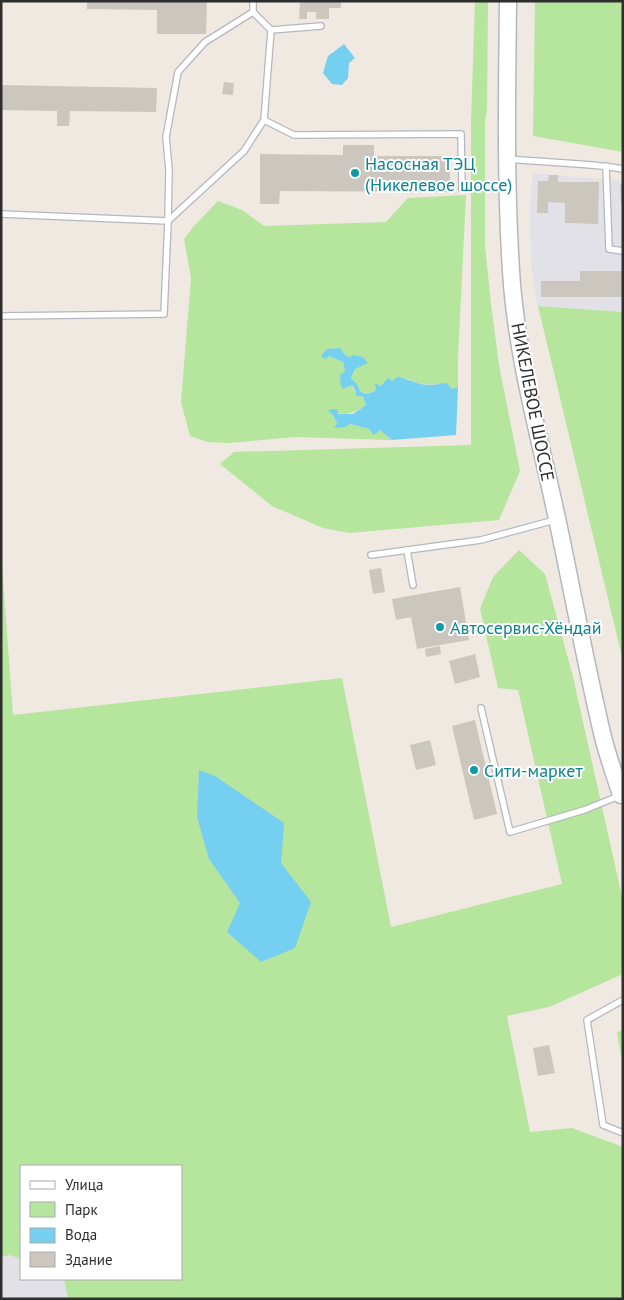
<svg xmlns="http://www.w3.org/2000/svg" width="624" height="1300" viewBox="0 0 624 1300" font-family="'PT Sans',sans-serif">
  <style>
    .industrial { fill: #e3e1e8 }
    .green { fill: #b6e59e }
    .water { fill: #75cff0 }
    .building { fill: #cbc7bf }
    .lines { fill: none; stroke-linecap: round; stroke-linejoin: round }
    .service-casing { stroke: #b4b7c1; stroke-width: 8 }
    .secondary-casing { stroke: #b4b7c1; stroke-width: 19 }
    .service { stroke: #fff; stroke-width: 5.5 }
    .secondary { stroke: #fff; stroke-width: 16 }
    .culture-dot { fill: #0f9aa8; stroke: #fff; stroke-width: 2 }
    .labels { text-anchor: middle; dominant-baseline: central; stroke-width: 4; stroke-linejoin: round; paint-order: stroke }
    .culture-label { font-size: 18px; fill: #0d838f; stroke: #fff; text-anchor: start }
    .street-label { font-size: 18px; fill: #2e2e2e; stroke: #fff }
  </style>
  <rect width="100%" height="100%" fill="#efe9e1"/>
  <path class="industrial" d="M 533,173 L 623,181 L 623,312 L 538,306 L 532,273 L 530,236 L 530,202 Z
    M 9,1255 L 21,1259 L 21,1279 L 64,1279 L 68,1299 L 1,1299 L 1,1257 Z"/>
  <path class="green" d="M 475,1 L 488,1 L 487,111 L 485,121 L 485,246 L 491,304 L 499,365 L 520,471 L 499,520 L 349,533 L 323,528 L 272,506 L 220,464 L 234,452 L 471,445 L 471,120 Z
    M 535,1 L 623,1 L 623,152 L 533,136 Z
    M 466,195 L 458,357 L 458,387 L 452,389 L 447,384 C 438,384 431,385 422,384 C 408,381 409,375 392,381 C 380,385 373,398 360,391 L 357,384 L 351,378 L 355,369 L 360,365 L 350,357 L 329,356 L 343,362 C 345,372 348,381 354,389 C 360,395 364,397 366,405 C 352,414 346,417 329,410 L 333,415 L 337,423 L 349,424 L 369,429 L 380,430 L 392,440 L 294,437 L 230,443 L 208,442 L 190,436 L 181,402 L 191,278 L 184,239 L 194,226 L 218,201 L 242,210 L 264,226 L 386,222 L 408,198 Z
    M 538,306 L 623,312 L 623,661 Z
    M 519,550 L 545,574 L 573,677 L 623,901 L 623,974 L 549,1007 L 507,1016 L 530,1132 L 572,1128 L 623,1147 L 623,1299 L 68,1299 L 64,1279 L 181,1279 L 181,1166 L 21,1166 L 21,1259 L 9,1255 L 1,1257 L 1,552 L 13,715 L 342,678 L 391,927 L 562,884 L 518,690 L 498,688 L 480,609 L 493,577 Z
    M 623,1029 L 623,1066 L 617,1033 Z"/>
  <path class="water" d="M 344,44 L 355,58 L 349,63 L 348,78 L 342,85 L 332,84 L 323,73 L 328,56 Z
    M 340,348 L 346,356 L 350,357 L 353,355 L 363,357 L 368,363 L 355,369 L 351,378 L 357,384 L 360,391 C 366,395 370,394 376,390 L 375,383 L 381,386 L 388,378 L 392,381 L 397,377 C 406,378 413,382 421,384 C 430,386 438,384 447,383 L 452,389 L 458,387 L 456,435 L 392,440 L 380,430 L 374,435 L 369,429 L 350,424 L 345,427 L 334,428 L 337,423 L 333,415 L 328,410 L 337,409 L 338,414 L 353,414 L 366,405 L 363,397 L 356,395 L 356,391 L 352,385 L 343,389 L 341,386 L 340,375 L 345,372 L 343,362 L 329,356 L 325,359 L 321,356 L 327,349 Z
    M 199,770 L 215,776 L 284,823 L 281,863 L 311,902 L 295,948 L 261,962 L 227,932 L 240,903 L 209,859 L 197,817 Z"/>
  <path class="building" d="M 87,1 L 207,1 L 206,34 L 157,34 L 157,10 L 87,9 Z
    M 300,1 L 341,1 L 341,8 L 329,8 L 329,19 L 316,19 L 316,12 L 307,12 L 307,19 L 299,19 Z
    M 224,82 L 234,83 L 233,95 L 222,94 Z
    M 1,85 L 157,88 L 156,112 L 70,111 L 69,126 L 57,126 L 57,111 L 1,110 Z
    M 343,145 L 374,145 L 374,156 L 450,156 L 450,192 L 280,191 L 279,204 L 260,204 L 260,154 L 343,155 Z
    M 549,175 L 558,175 L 558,182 L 599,182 L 598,224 L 565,223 L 565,203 L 548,202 L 548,213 L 537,213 L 538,181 L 548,181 Z
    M 620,184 L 623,184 L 623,203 L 621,203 Z
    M 580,271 L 623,271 L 623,297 L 541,297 L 541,281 L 580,281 Z
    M 381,568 L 385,592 L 373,594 L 369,570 Z
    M 460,587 L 469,640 L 417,649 L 411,617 L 396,620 L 392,599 Z
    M 440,646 L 441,654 L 426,657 L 425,649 Z
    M 475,654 L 480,677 L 455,684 L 449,661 Z
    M 475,720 L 497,814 L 474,820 L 452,726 Z
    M 430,740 L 436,765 L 416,770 L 410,745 Z
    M 549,1045 L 555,1073 L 538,1076 L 533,1048 Z"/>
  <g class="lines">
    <g class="service-casing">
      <path id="service" d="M 271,30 L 321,26
        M 264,120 L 294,135 L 461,134 L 462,189
        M 509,159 C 547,163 585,162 623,169
        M 606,166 L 609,249 L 623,251
        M 1,214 L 168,221 L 169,170 L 166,137 L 178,72 L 205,42 L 253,12 L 253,1
        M 1,316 L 164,314 L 168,221 L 244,151 L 264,120 L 271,30 L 253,12
        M 407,550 L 413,585
        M 371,555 L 481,540 L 555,520
        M 481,708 L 510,832 L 584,810 L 619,796
        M 623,1000 L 587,1020 L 603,1125 L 623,1133"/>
    </g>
    <g class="secondary-casing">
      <path id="secondary" d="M 508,1 C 507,96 505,190 512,285 C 519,366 541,443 558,523 C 573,594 586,666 603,737 C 608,757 615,776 621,795"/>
    </g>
    <use href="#service" class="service"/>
    <use href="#secondary" class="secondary"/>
  </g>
  <g class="culture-dot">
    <circle cx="355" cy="173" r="5"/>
    <circle cx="440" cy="627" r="5"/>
    <circle cx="474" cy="770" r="5"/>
  </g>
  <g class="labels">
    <g class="culture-label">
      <text x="365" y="163">Насосная ТЭЦ<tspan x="365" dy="21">(Никелевое шоссе)</tspan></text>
      <text x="450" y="627">Автосервис-Хёндай</text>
      <text x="484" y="770">Сити-маркет</text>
    </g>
    <g class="street-label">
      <text transform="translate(533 402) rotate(79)">НИКЕЛЕВОЕ ШОССЕ</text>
    </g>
  </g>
  <rect width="624" height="1300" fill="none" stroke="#2e2e2e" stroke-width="5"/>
  <rect x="20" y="1165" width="162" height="115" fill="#ffffff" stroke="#ababab"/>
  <rect x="30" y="1181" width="25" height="8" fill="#ffffff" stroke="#ababab"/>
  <text x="65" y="1190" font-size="15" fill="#2e2e2e">Улица</text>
  <rect x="30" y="1202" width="25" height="15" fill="#b6e59e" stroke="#ababab"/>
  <text x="65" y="1215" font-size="15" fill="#2e2e2e">Парк</text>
  <rect x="30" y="1228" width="25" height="15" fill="#75cff0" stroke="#ababab"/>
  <text x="65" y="1240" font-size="15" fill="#2e2e2e">Вода</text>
  <rect x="30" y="1252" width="25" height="15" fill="#cbc7bf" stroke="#ababab"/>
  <text x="65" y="1265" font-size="15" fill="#2e2e2e">Здание</text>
</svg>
